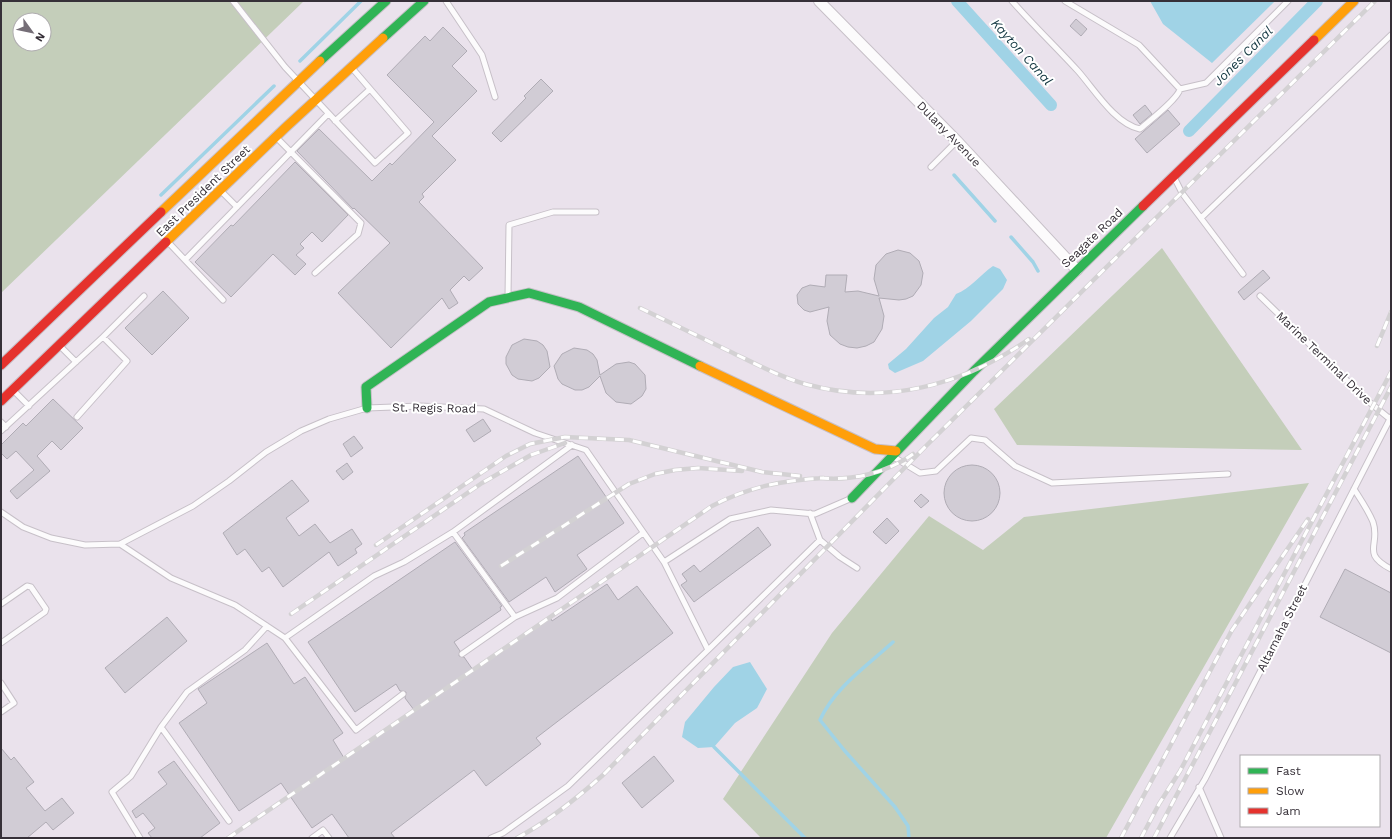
<svg xmlns="http://www.w3.org/2000/svg" width="1392" height="839" viewBox="0 0 1392 839" font-family="'Work Sans',sans-serif">
  <style>
    .green { fill: #c4ceba; fill-rule: evenodd }
    .water { fill: #a0d3e6 }
    .lines { fill: none; stroke-linecap: round; stroke-linejoin: round }
    .stream { stroke: #a0d3e6; stroke-width: 3.5 }
    .canal { stroke: #a0d3e6; stroke-width: 12 }
    .building { fill: #d1ccd5; stroke: #b0acb5 }
    .lane-casing { stroke: #c7c0c8; stroke-width: 7 }
    .street-casing { stroke: #c7c0c8; stroke-width: 12 }
    .fast-casing { stroke: #c7c0c8; stroke-width: 11 }
    .slow-casing { stroke: #c7c0c8; stroke-width: 11 }
    .jam-casing { stroke: #c7c0c8; stroke-width: 11 }
    .lane { stroke: #fcfbfc; stroke-width: 5 }
    .street { stroke: #fcfbfc; stroke-width: 10 }
    .fast { stroke: #30b455; stroke-width: 9 }
    .slow { stroke: #ff9f0a; stroke-width: 9 }
    .jam { stroke: #e5322d; stroke-width: 9 }
    .rail-casing { stroke: #d3d1d3; stroke-width: 4.5 }
    .rail { stroke: #fff; stroke-width: 3; stroke-dasharray: 9; stroke-linecap: butt }
    .labels { text-anchor: middle; dominant-baseline: central; stroke-width: 4; stroke-linejoin: round; paint-order: stroke }
    .street-label { font-size: 12px; fill: #363038; stroke: #fff }
    .water-label { font-size: 13px; font-style: italic; fill: #123640; stroke: #fff }
  </style>
  <rect width="100%" height="100%" fill="#eae2ec"/>
  <path class="green" d="M 1,1 L 304,1 L 1,293 ZM 20,20 L 44,20 L 44,44 L 20,44 Z
    M 1162,248 L 1302,450 L 1017,445 L 994,409 Z
    M 1309,483 L 1106,838 L 761,838 L 723,799 L 832,633 L 929,516 L 983,550 L 1024,517 Z"/>
  <path class="water" d="M 1150,1 L 1275,1 L 1212,63 L 1163,24 Z
    M 993,266 L 1000,269 L 1007,280 L 1003,289 L 971,321 L 923,361 L 895,373 L 889,369 L 888,364 L 906,349 L 934,318 L 948,307 L 956,294 C 970,289 980,275 993,266 Z
    M 750,662 L 767,689 L 757,708 L 735,723 L 714,747 L 698,748 L 682,737 L 685,722 L 714,687 L 733,667 Z"/>
  <g class="lines">
    <path class="stream" d="M 300,61 L 361,1
      M 954,175 L 995,221
      M 161,195 L 274,86
      M 1011,237 L 1033,262 L 1038,271
      M 893,642 C 868,665 834,688 820,720 L 844,750 L 895,807 L 908,826 L 909,838
      M 714,747 L 805,838"/>
    <path class="canal" d="M 957,1 L 1051,105
      M 1189,131 L 1317,1"/>
  </g>
  <path class="building" d="M 1076,19 L 1087,29 L 1081,36 L 1070,26 Z
    M 443,27 L 467,51 L 452,66 L 477,91 L 432,136 L 456,160 L 422,194 L 424,197 L 419,202 L 483,268 L 469,281 L 464,276 L 450,290 L 458,303 L 449,309 L 442,298 L 391,348 L 338,293 L 390,243 L 354,208 L 353,209 L 297,151 L 319,129 L 372,181 L 390,163 L 392,165 L 434,122 L 387,75 L 425,36 L 430,41 Z
    M 541,79 L 553,91 L 501,142 L 492,133 L 526,98 L 524,96 Z
    M 1145,105 L 1152,114 L 1140,124 L 1133,115 Z
    M 1168,110 L 1180,124 L 1147,153 L 1135,139 Z
    M 295,162 L 348,215 L 322,242 L 312,232 L 300,244 L 304,248 L 296,255 L 306,264 L 295,275 L 273,254 L 231,297 L 195,262 L 231,225 L 233,226 Z
    M 898,250 L 910,253 L 919,261 L 923,273 L 921,285 L 913,296 L 906,299 L 899,300 L 879,298 L 884,316 L 882,329 L 874,342 L 866,346 L 857,348 L 848,347 L 840,344 L 830,335 L 827,321 L 829,307 L 810,312 L 804,310 L 798,304 L 797,295 L 802,288 L 810,285 L 825,287 L 826,275 L 847,275 L 845,292 L 858,291 L 879,296 L 874,279 L 876,265 L 886,254 Z
    M 1263,270 L 1270,278 L 1244,300 L 1238,292 Z
    M 163,291 L 189,318 L 152,355 L 125,328 Z
    M 524,339 L 537,341 L 543,345 L 547,351 L 550,367 L 539,378 L 532,381 L 518,379 L 512,375 L 506,364 L 506,357 L 512,345 Z
    M 574,348 L 587,350 L 593,354 L 597,360 L 600,375 L 616,364 L 629,362 L 635,364 L 645,375 L 646,389 L 642,396 L 631,404 L 616,402 L 606,393 L 600,376 L 589,387 L 582,390 L 575,390 L 562,384 L 558,379 L 554,366 L 562,354 Z
    M 53,399 L 83,428 L 61,450 L 52,441 L 37,456 L 50,471 L 17,499 L 10,491 L 34,470 L 16,451 L 7,459 L 1,453 L 1,445 L 23,423 L 26,426 Z
    M 483,419 L 491,431 L 474,442 L 466,430 Z
    M 354,436 L 363,448 L 351,457 L 343,444 Z
    M 578,456 L 624,523 L 577,555 L 587,569 L 555,592 L 546,577 L 509,602 L 462,538 L 465,535 L 464,533 Z
    M 347,463 L 353,472 L 343,480 L 336,471 Z
    M944 493a28 28 0 1 1 56 0a28 28 0 1 1-56 0Z
    M 292,480 L 309,501 L 286,518 L 299,536 L 315,524 L 330,543 L 352,529 L 362,544 L 355,549 L 357,553 L 338,566 L 329,552 L 283,587 L 269,567 L 262,572 L 245,549 L 237,555 L 223,533 Z
    M 921,494 L 929,501 L 921,508 L 914,501 Z
    M 887,518 L 899,531 L 886,544 L 873,532 Z
    M 758,527 L 771,545 L 694,602 L 681,585 L 687,581 L 682,574 L 694,565 L 700,572 Z
    M 455,542 L 502,606 L 500,607 L 501,610 L 454,642 L 460,651 L 459,656 L 464,657 L 473,670 L 550,617 L 552,621 L 607,584 L 618,600 L 637,586 L 673,633 L 536,738 L 541,744 L 486,786 L 474,770 L 391,833 L 395,838 L 349,838 L 332,814 L 312,828 L 281,783 L 239,811 L 179,723 L 207,703 L 198,689 L 267,643 L 294,684 L 305,677 L 343,733 L 333,740 L 344,758 L 414,710 L 405,698 L 406,692 L 400,691 L 396,684 L 355,712 L 308,642 Z
    M 1345,569 L 1391,593 L 1391,653 L 1320,617 Z
    M 167,617 L 187,641 L 125,693 L 105,668 Z
    M 1,748 L 11,760 L 14,757 L 34,782 L 26,788 L 45,811 L 62,798 L 74,813 L 53,830 L 46,822 L 27,838 L 1,838 Z
    M 654,756 L 674,781 L 642,808 L 622,783 Z
    M 174,761 L 220,823 L 200,838 L 152,838 L 148,833 L 155,828 L 143,813 L 136,818 L 132,811 L 167,784 L 158,772 Z"/>
  <g class="lines">
    <g class="lane-casing">
      <path id="lane" d="M 233,1 L 285,67 L 375,163 L 408,133 L 352,68
        M 446,1 L 482,55 L 495,97
        M 1012,1 C 1033,25 1056,47 1078,71 C 1094,89 1115,124 1140,129 C 1149,121 1178,99 1180,89 L 1139,45 L 1065,1
        M 1180,89 L 1206,83 L 1288,1
        M 335,121 L 370,89
        M 277,138 L 361,223 L 358,234 L 315,273
        M 931,167 L 957,141
        M 1174,177 L 1182,193 L 1243,274
        M 221,191 L 237,207
        M 1201,218 L 1391,35
        M 168,242 L 185,260 L 328,114
        M 185,260 L 223,300
        M 1260,296 L 1368,401 L 1390,419
        M 508,297 L 509,225 L 553,212 L 596,212
        M 61,347 L 76,362
        M 14,391 L 29,406
        M 77,417 L 127,361 L 103,337
        M 1,422 L 6,427
        M 1,431 L 103,337 L 144,296
        M 572,445 L 453,532 L 515,617 L 557,598 L 643,533
        M 892,456 L 920,473 L 936,471 L 971,438 L 985,440 L 1015,466 L 1052,483 L 1228,474
        M 1354,489 C 1361,500 1368,510 1373,522 C 1381,545 1360,553 1391,569
        M 1,512 L 23,527 L 51,538 L 85,545 L 120,544 L 193,506 L 229,481 L 266,452 L 301,431 L 329,419 L 367,408 L 420,406 L 484,409 L 535,433 L 586,450 L 664,562 L 730,519 L 771,510 L 815,514 L 852,498
        M 810,513 L 820,540 L 840,557 L 857,568
        M 120,544 L 171,578 L 235,605 L 285,638
        M 1,604 L 27,586 L 31,587 L 46,609 L 45,612 L 1,643
        M 708,650 L 820,540
        M 462,654 L 515,617
        M 1,683 L 14,703 L 1,712
        M 403,694 L 356,730 L 285,638 L 374,576 L 404,562 L 453,532
        M 161,727 L 229,821
        M 1199,787 L 1221,838
        M 140,838 L 112,792 L 131,776 L 161,727 L 187,692 L 245,650 L 267,626
        M 312,838 L 323,830 L 329,838
        M 491,838 L 503,833 L 568,786 L 708,650 L 664,562
        M 1170,838 L 1205,779 L 1391,417"/>
    </g>
    <g class="street-casing">
      <path id="street" d="M 819,1 L 957,141 L 1077,270"/>
    </g>
    <g class="fast-casing">
      <path id="fast" d="M 383,38 L 424,1
        M 320,61 L 386,1
        M 367,408 L 366,387 L 489,302 L 529,293 L 579,307 L 700,366
        M 852,498 L 974,371 L 1143,206"/>
    </g>
    <g class="slow-casing">
      <path id="slow" d="M 1314,40 L 1354,1
        M 161,212 L 320,61
        M 166,242 L 285,128 L 383,38
        M 700,366 L 875,449 L 896,451"/>
    </g>
    <g class="jam-casing">
      <path id="jam" d="M 1143,206 L 1314,40
        M 1,365 L 161,212
        M 1,401 L 166,242"/>
    </g>
    <use href="#lane" class="lane"/>
    <use href="#street" class="street"/>
    <use href="#fast" class="fast"/>
    <use href="#slow" class="slow"/>
    <use href="#jam" class="jam"/>
    <g class="rail-casing">
      <path id="rail" d="M 640,308 C 671,323 702,338 733,353 C 756,364 780,377 805,384 C 885,406 962,386 1029,339
        M 1377,346 L 1391,312
        M 820,478 C 852,481 887,473 913,454
        M 376,545 L 506,456 L 530,444 L 565,437 L 629,440 L 762,472 L 800,476
        M 501,566 L 629,484 L 655,474 L 675,470 L 698,468 L 742,471
        M 291,614 L 482,483 L 531,455 L 565,443
        M 228,838 L 712,506 C 748,487 784,480 824,478
        M 517,838 C 549,821 576,799 603,775 L 927,445 L 1375,1
        M 1121,838 L 1232,630 L 1308,519
        M 1141,838 L 1159,804 L 1180,771 L 1391,372
        M 1154,838 L 1391,387"/>
    </g>
    <use href="#rail" class="rail"/>
  </g>
  <g class="labels">
    <g class="street-label">
      <text transform="translate(949 134) rotate(46)">Dulany Avenue</text>
      <text transform="translate(203 191) rotate(-44)">East President Street</text>
      <text transform="translate(1092 238) rotate(-44)">Seagate Road</text>
      <text transform="translate(1324 358) rotate(44)">Marine Terminal Drive</text>
      <text transform="translate(434 408) rotate(1)">St. Regis Road</text>
      <text transform="translate(1282 628) rotate(-63)">Altamaha Street</text>
    </g>
    <g class="water-label">
      <text transform="translate(1022 52) rotate(48)">Kayton Canal</text>
      <text transform="translate(1243 56) rotate(-45)">Jones Canal</text>
    </g>
  </g>
  <rect width="1392" height="839" fill="none" stroke="#363038" stroke-width="4"/>
  <rect x="1240" y="755" width="140" height="72" fill="#ffffff" stroke="#afacaf"/>
  <rect x="1248" y="768" width="20" height="6" fill="#30b455" stroke="#afacaf"/>
  <text x="1276" y="775" font-size="12" fill="#363038">Fast</text>
  <rect x="1248" y="788" width="20" height="6" fill="#ff9f0a" stroke="#afacaf"/>
  <text x="1276" y="795" font-size="12" fill="#363038">Slow</text>
  <rect x="1248" y="808" width="20" height="6" fill="#e5322d" stroke="#afacaf"/>
  <text x="1276" y="815" font-size="12" fill="#363038">Jam</text>
  <g transform="translate(32 32) rotate(123)"><circle r="19" fill="#ffffff" stroke="#afacaf"/>
  <path d="M0-3L7 15L0 10L-7 15Z" fill="#756e77"/>
  <text y="-6" font-size="11" font-weight="bold" text-anchor="middle" fill="#363038">N</text>
  </g>
</svg>
